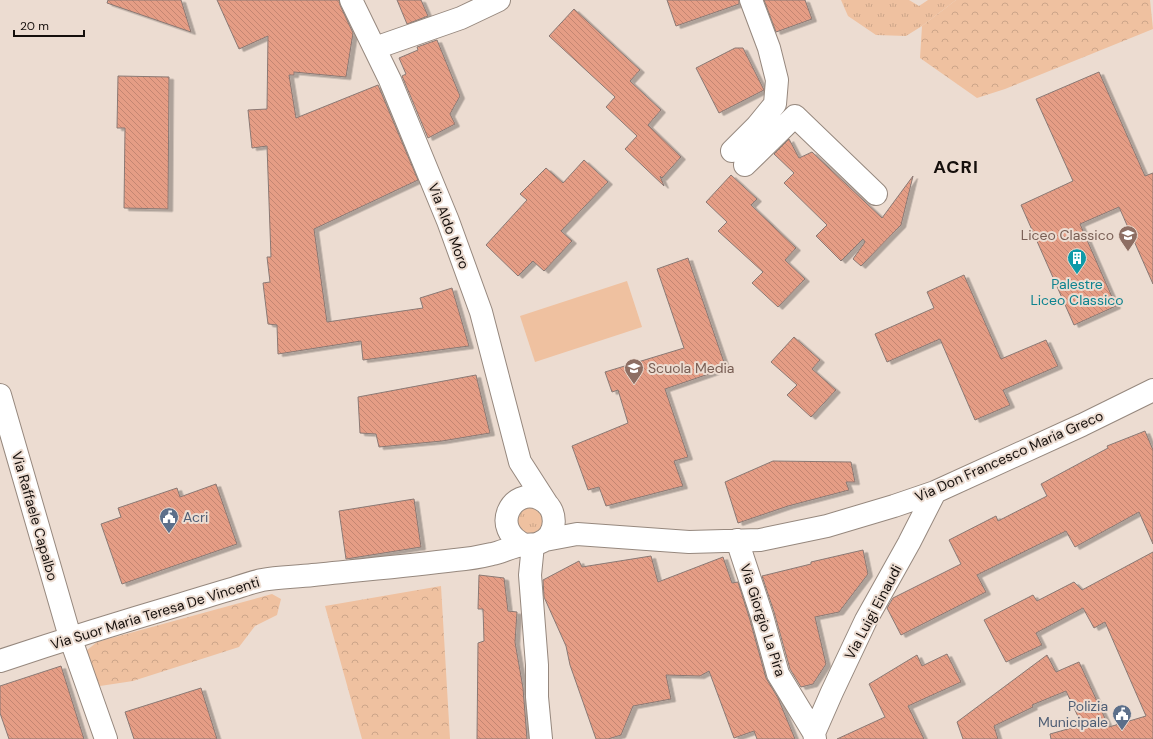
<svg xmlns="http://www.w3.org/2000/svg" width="1153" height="739" viewBox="0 0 1153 739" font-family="'DM Sans',sans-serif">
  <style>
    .grass { fill: url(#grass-tufts) }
    .forest { fill: url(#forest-crowns) }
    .pitch { fill: #efc1a0 }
    .building { fill: url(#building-back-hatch); stroke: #8a7974; filter: url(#shadow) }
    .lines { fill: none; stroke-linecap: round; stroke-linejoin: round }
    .minor-casing { stroke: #96887e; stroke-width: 24 }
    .minor { stroke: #fff; stroke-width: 22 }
    .labels { text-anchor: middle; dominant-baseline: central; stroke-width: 4; stroke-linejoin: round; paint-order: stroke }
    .street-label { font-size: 14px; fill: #150f0c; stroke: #ecdcd1 }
    .education-label { font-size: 14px; fill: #785e54; stroke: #ecdcd1; text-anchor: end }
    .culture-label { font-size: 14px; fill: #0d838f; stroke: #ecdcd1 }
    .service-label { font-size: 14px; fill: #4e5e75; stroke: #ecdcd1; text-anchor: start }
    .district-label { font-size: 18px; font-weight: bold; letter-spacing: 1px; fill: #150f0c; stroke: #ecdcd1 }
  </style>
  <defs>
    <pattern id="grass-tufts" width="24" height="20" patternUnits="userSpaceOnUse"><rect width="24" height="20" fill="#efc1a0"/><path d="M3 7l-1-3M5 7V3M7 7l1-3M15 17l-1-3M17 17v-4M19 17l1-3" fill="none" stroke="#cca589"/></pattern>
    <pattern id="forest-crowns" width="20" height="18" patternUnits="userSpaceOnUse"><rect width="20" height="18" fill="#efc1a0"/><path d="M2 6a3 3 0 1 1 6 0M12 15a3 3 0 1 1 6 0" fill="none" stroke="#cca589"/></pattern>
    <pattern id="building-back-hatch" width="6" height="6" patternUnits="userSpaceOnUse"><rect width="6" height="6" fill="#e59d85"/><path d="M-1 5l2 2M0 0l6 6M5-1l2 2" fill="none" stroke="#c48672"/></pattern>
    <filter id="shadow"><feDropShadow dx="4.5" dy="2.5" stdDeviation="0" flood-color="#0004"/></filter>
  </defs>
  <rect width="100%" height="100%" fill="#ecdcd1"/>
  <path class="grass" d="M 841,0 L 909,0 L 919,6 L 928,0 L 956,0 L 922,26 L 906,36 L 876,35 L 848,16 Z
    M 530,507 L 539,510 L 545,522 L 538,533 C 514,537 511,512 530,507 Z"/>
  <path class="forest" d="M 956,0 L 1150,0 L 1153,29 L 1005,89 L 977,98 L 920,58 L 922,26 Z
    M 441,586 L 450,739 L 362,739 L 325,606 Z
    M 272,594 L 281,599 L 277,615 L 255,626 L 239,647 L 133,681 L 100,686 L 93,680 L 81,655 L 97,642 Z"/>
  <path class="pitch" d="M 627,281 L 642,327 L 535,362 L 520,316 Z"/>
  <path class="building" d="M 108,0 L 181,0 L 191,32 L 107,3 Z
    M 217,0 L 339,0 L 340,5 L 353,33 L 346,77 L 294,72 L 294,75 L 289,75 L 296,118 L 378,85 L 418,180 L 314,229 L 327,322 L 423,308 L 420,298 L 452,288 L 469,346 L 363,360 L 361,341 L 278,354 L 277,325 L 268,324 L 263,283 L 270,282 L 267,257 L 271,257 L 267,146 L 252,148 L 248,110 L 267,109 L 268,36 L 239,49 Z
    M 397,0 L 421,0 L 428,16 L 407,24 Z
    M 667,0 L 739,0 L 739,4 L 676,26 Z
    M 764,0 L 805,0 L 812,19 L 776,32 Z
    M 574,9 L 640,70 L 630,81 L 661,110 L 648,125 L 681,157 L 662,178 L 660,176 L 664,186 L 625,149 L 637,136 L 606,107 L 615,97 L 549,36 Z
    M 437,40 L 460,96 L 450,114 L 455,124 L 428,138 L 402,76 L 406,74 L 399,58 L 418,50 L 417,47 Z
    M 735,48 L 743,48 L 764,90 L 719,113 L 696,68 Z
    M 1099,72 L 1145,176 L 1153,173 L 1153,284 L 1119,207 L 1080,224 L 1116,306 L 1074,325 L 1021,205 L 1073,181 L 1036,99 Z
    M 118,76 L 169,77 L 168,209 L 124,208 L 125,128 L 117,128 Z
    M 789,139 L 799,158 L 812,152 L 882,218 L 913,176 L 901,225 L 861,266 L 853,259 L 865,242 L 863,239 L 841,261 L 816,236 L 827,225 L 784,183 L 794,173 L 774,154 Z
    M 584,160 L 608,182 L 561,231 L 572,241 L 544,271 L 533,261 L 518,276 L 486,245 L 527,200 L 520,194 L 546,168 L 563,183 Z
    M 731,175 L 757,199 L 751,205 L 796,248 L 785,260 L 805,279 L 778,307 L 752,283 L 763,272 L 718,231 L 727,222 L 706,202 Z
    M 688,258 L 726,368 L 665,389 L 688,457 L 674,461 L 683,486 L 606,506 L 599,487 L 588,490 L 572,446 L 628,423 L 618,390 L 612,392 L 605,372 L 684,348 L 657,269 Z
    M 964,275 L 1001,359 L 1046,340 L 1058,366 L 1003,390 L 1010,405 L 975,420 L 940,339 L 887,362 L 875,334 L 934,308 L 927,292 Z
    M 794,337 L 820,360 L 812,369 L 836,390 L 811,417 L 787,395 L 797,385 L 771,362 Z
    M 476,375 L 490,433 L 442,441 L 379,447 L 376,434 L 360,433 L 358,397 Z
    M 1145,431 L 1153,450 L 1153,544 L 1139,512 L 1075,547 L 1066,531 L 977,575 L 986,592 L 901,635 L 887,608 L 893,598 L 961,564 L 949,540 L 996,516 L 998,521 L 1047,496 L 1041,484 L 1108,448 L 1107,446 Z
    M 773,461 L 851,462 L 855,482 L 846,482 L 849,490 L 788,506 L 738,523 L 725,482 Z
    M 216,484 L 237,544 L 122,584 L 101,524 L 121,517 L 118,508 L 177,488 L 180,497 Z
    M 414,499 L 421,547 L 346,559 L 339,511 Z
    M 863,550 L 868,574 L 839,612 L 815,617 L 826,664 L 813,684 L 801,687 L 790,669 L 774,612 L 762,576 L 811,564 L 811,562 Z
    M 1153,552 L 1153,739 L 1051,739 L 1050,734 L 1082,725 L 1066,691 L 1032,705 L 1033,707 L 994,726 L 998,739 L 963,739 L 957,722 L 1047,655 L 1056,672 L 1079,662 L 1109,727 L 1146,716 L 1105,622 L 1094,628 L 1083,608 L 1036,633 L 1042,645 L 1006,662 L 984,620 L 1033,595 L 1037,601 L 1074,582 L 1082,590 Z
    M 651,556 L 658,582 L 723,557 L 732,583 L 738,582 L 750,620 L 766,678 L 778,698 L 795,739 L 757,739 L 754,731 L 734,738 L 709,671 L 700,676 L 666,675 L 671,699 L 633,706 L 621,735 L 608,739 L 596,739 L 570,665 L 566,646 L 544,597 L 543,580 L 579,561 L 582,567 Z
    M 479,575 L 504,578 L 508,611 L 517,612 L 515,642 L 523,688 L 527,739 L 477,739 L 478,643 L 484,641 L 483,609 L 478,609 Z
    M 947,654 L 961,682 L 908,706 L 924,739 L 837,739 L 885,717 L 869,684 L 917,655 L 922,666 Z
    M 61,666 L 84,739 L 9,739 L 0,713 L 0,686 Z
    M 201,688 L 217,739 L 134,739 L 125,712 Z"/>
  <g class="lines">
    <g class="minor-casing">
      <path id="minor" d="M 351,0 L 390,80 L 448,221 L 481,312 L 520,462 L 547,504
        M 375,48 L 461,18 L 499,0
        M 732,151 L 757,126 L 775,104 L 777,80 L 769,48 L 751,0
        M 745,165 L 795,116 L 876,194
        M 0,395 L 70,637 L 106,739
        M 545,540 L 577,534 L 689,542 L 760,540 L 827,526 L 894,506 L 935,492 L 1082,425 L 1153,390
        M 737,540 L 762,616 L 778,674 L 814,733 L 815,739
        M 533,545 L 530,575 L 537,665 L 537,697 L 541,739
        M 0,661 C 60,641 121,622 182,604 C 199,599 217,593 235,588 C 244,585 253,582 262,580 C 278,577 296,577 313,575 C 360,570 408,566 455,560 C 467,559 480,557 492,554 C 503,552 514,545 526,545 C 530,544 535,545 539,543 C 558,536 559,508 540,499 C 512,486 489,529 525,545
        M 814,733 L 832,692 L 866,620 L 909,543 L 935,492"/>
    </g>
    <use href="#minor" class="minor"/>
  </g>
  <defs>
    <g id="school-pin" transform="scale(1)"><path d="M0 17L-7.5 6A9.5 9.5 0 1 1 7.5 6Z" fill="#8d6e63" stroke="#ecdcd1"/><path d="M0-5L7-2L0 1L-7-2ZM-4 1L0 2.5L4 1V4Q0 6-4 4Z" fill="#fff"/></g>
    <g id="building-pin" transform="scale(1)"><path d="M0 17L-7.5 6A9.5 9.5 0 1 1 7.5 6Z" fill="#0f9aa8" stroke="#ecdcd1"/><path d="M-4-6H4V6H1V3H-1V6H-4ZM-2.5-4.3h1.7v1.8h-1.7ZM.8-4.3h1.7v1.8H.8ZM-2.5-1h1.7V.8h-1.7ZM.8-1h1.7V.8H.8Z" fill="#fff"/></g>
    <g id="civic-pin" transform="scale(1)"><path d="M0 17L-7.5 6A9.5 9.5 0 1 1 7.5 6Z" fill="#5c6f8a" stroke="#ecdcd1"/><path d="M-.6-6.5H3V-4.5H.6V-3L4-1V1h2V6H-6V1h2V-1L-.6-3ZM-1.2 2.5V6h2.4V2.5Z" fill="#fff"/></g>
  </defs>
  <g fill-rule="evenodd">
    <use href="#school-pin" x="1128" y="235"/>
    <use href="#building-pin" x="1077" y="258"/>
    <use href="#school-pin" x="634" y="368"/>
    <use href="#civic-pin" x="169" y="517"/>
    <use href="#civic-pin" x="1122" y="714"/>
  </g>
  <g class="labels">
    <g class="street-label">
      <text transform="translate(449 226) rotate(69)">Via Aldo Moro</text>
      <text transform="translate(1009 456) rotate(-24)">Via Don Francesco Maria Greco</text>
      <text transform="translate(35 516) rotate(74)">Via Raffaele Capalbo</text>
      <text transform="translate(873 612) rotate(-62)">Via Luigi Einaudi</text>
      <text transform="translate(155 613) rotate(-17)">Via Suor Maria Teresa De Vincenti</text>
      <text transform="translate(763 620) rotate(72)">Via Giorgio La Pira</text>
    </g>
    <g class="education-label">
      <text x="1114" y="235">Liceo Classico</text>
      <text x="648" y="368" text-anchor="start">Scuola Media</text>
    </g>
    <g class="culture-label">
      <text x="1077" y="284">Palestre<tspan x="1077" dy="16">Liceo Classico</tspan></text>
    </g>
    <g class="service-label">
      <text x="183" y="517">Acri</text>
      <text x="1108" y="706" text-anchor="end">Polizia<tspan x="1108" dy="16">Municipale</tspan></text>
    </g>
    <g class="district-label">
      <text x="956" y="167">ACRI</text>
    </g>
  </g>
  <path d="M14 30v6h70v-6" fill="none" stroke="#150f0c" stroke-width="2"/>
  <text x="20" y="30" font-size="12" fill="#150f0c" stroke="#ecdcd1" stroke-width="3" paint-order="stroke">20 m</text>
</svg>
